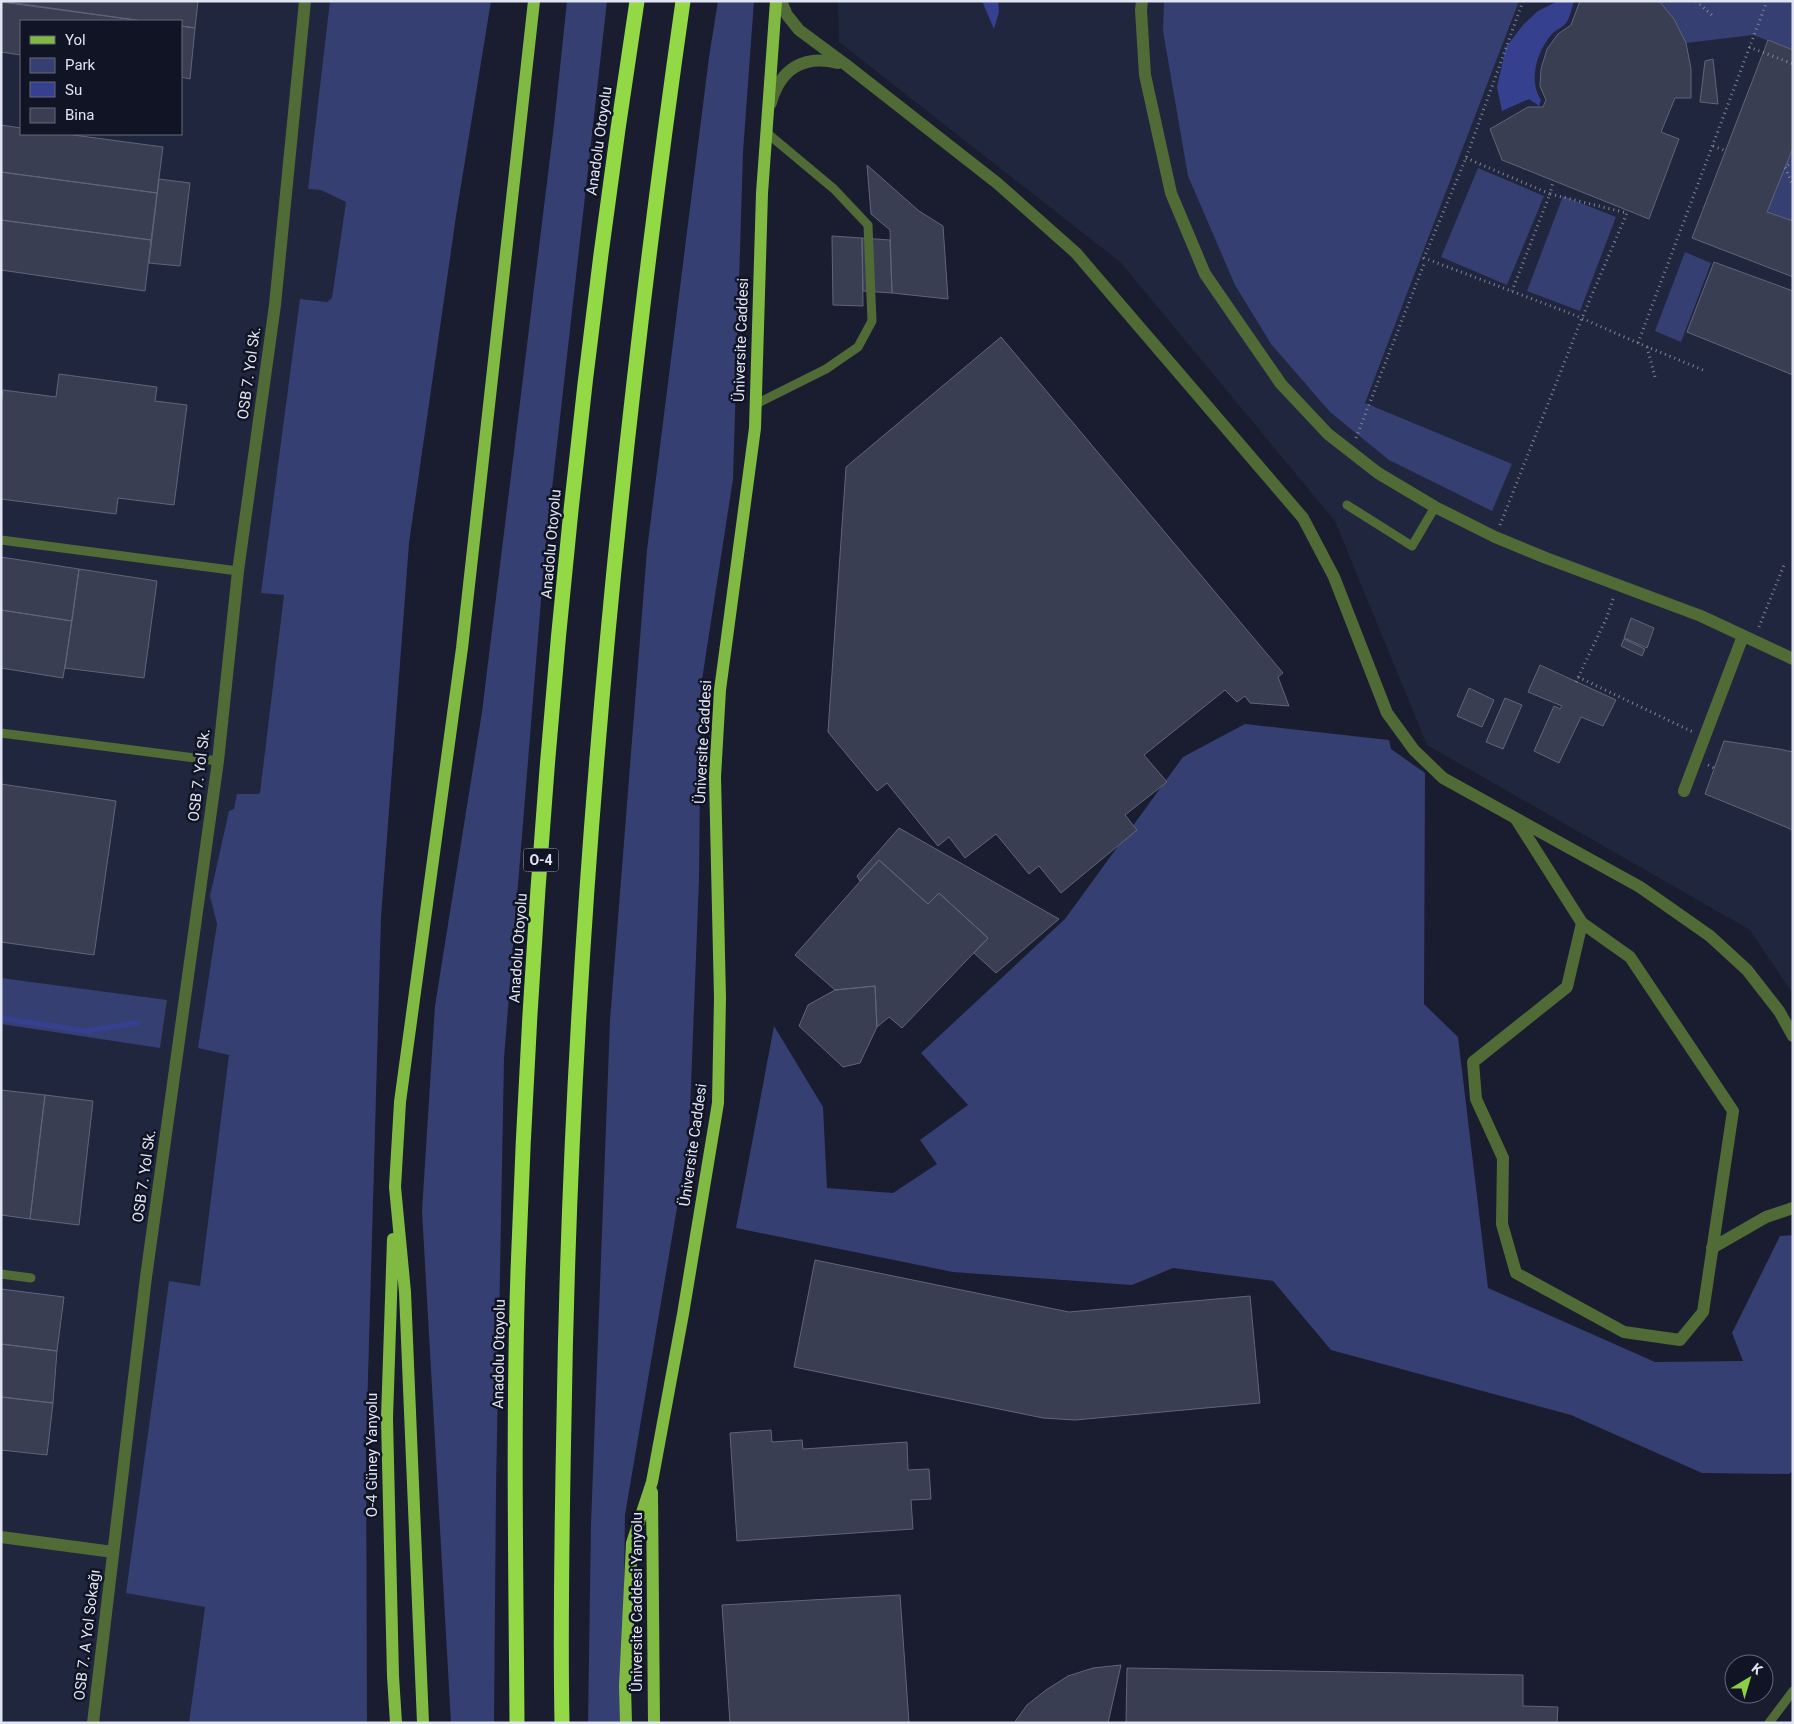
<svg xmlns="http://www.w3.org/2000/svg" width="1794" height="1724" viewBox="0 0 1794 1724" font-family="Roboto,sans-serif">
  <style>
    .built { fill: #20263e; fill-rule: evenodd }
    .green { fill: #353f71 }
    .water { fill: #35408e }
    .lines { fill: none; stroke-linecap: round; stroke-linejoin: round }
    .stream { stroke: #35408e; stroke-width: 5.5 }
    .building { fill: #393e52; stroke: #60657b }
    .path { stroke: #818594; stroke-width: 3; stroke-dasharray: 1 4; stroke-linecap: butt }
    .service { stroke: #506b36; stroke-width: 9 }
    .minor { stroke: #506b36; stroke-width: 12 }
    .tertiary { stroke: #506b36; stroke-width: 12 }
    .primary { stroke: #80ba43; stroke-width: 12 }
    .motorway { stroke: #93d946; stroke-width: 15 }
    .labels { text-anchor: middle; dominant-baseline: central; stroke-width: 5; stroke-linejoin: round; paint-order: stroke }
    .shield { fill: #101425; stroke: #a2a6b4; stroke-width: 1 }
    .shield-label { font-size: 14px; font-weight: bold; fill: #e1e5f2 }
    .street-label { font-size: 15px; fill: #e1e5f2; stroke: #101425 }
  </style>
  <rect width="100%" height="100%" fill="#191d2f"/>
  <path class="built" d="M 1,1 L 457,1 L 456,216 L 409,543 L 381,917 L 366,1448 L 367,1723 L 1,1723 ZM 21,21 L 181,21 L 181,134 L 21,134 Z
    M 838,1 L 1793,1 L 1793,994 L 1750,930 L 1427,745 L 1335,521 L 1120,262 L 839,42 Z"/>
  <path class="green" d="M 330,1 L 491,1 L 456,216 L 409,543 L 381,917 L 366,1448 L 367,1723 L 189,1723 L 205,1607 L 126,1593 L 169,1281 L 200,1286 L 229,1055 L 198,1048 L 217,924 L 210,896 L 229,811 L 234,809 L 237,794 L 258,794 L 260,793 L 284,595 L 261,593 L 300,299 L 327,302 L 332,298 L 346,202 L 321,190 L 308,189 Z
    M 567,1 L 607,1 L 545,551 L 504,1058 L 496,1489 L 494,1723 L 451,1723 L 422,1211 L 435,1006 L 482,712 L 554,125 Z
    M 718,1 L 754,1 L 743,152 L 733,479 L 701,686 L 699,879 L 689,1137 L 625,1515 L 622,1723 L 588,1723 L 591,1524 L 610,1020 L 647,550 L 709,57 Z
    M 1164,1 L 1519,1 L 1365,403 L 1512,464 L 1492,511 L 1389,460 L 1330,412 L 1271,344 L 1235,285 L 1188,176 L 1163,31 Z
    M 1659,1 L 1793,1 L 1793,50 L 1753,35 L 1686,43 L 1674,19 Z
    M 1793,148 L 1793,221 L 1767,212 Z
    M 1478,168 L 1544,196 L 1507,285 L 1441,257 Z
    M 1563,196 L 1616,217 L 1580,311 L 1527,291 Z
    M 1685,252 L 1711,263 L 1681,342 L 1655,331 Z
    M 1245,724 L 1389,740 L 1391,749 L 1425,773 L 1424,1004 L 1458,1037 L 1488,1288 L 1655,1362 L 1743,1361 L 1732,1333 L 1780,1236 L 1793,1235 L 1793,1471 L 1789,1474 L 1702,1473 L 1571,1415 L 1331,1350 L 1273,1281 L 1173,1268 L 1132,1285 L 953,1272 L 736,1228 L 774,1026 L 823,1107 L 827,1188 L 893,1193 L 937,1164 L 920,1140 L 968,1105 L 921,1053 L 1065,919 L 1183,757 Z
    M 1,978 L 167,1000 L 160,1048 L 1,1024 Z"/>
  <path class="water" d="M 982,1 L 998,1 L 999,12 L 994,29 Z
    M 1558,1 L 1574,1 C 1572,7 1570,18 1566,23 C 1562,28 1555,30 1551,35 C 1537,52 1528,80 1541,100 L 1539,106 L 1529,99 L 1502,111 L 1497,87 L 1506,47 L 1523,25 L 1538,11 Z"/>
  <g class="lines">
    <path class="stream" d="M 1,1018 L 85,1031 L 137,1023"/>
  </g>
  <path class="building" d="M 1,1 L 198,1 L 195,28 L 181,26 L 181,21 L 143,21 Z
    M 1580,1 L 1659,1 L 1674,19 L 1686,43 L 1691,69 L 1691,98 L 1675,98 L 1661,132 L 1679,139 L 1649,219 L 1502,160 L 1490,129 L 1528,107 L 1543,107 L 1546,100 L 1540,86 L 1541,69 L 1547,49 L 1558,34 L 1571,25 Z
    M 1,2 L 143,21 L 21,21 L 21,55 L 1,52 Z
    M 181,26 L 195,28 L 190,79 L 181,77 Z
    M 1768,40 L 1793,50 L 1793,148 L 1767,212 L 1793,221 L 1793,277 L 1692,238 Z
    M 1713,59 L 1718,104 L 1700,102 L 1705,61 Z
    M 1,125 L 21,128 L 21,134 L 66,134 L 163,147 L 157,193 L 1,172 Z
    M 867,165 L 919,211 L 943,226 L 948,299 L 892,293 L 890,230 L 871,214 Z
    M 1,172 L 157,193 L 151,240 L 1,220 Z
    M 159,179 L 190,183 L 180,266 L 149,263 Z
    M 1,220 L 151,240 L 145,291 L 1,270 Z
    M 832,236 L 862,238 L 863,306 L 833,305 Z
    M 862,238 L 890,240 L 892,293 L 863,291 Z
    M 1714,262 L 1793,291 L 1793,375 L 1687,332 Z
    M 1001,337 L 1283,673 L 1278,677 L 1289,706 L 1250,703 L 1245,696 L 1237,702 L 1225,690 L 1144,755 L 1167,782 L 1125,815 L 1137,830 L 1061,893 L 1039,866 L 1029,874 L 996,834 L 965,858 L 949,837 L 938,846 L 887,783 L 877,791 L 828,732 L 846,467 Z
    M 59,374 L 157,387 L 155,401 L 187,405 L 174,505 L 118,498 L 116,514 L 1,499 L 1,405 L 3,390 L 56,397 Z
    M 1,557 L 79,569 L 72,621 L 1,610 Z
    M 79,569 L 157,581 L 144,678 L 65,668 Z
    M 1,610 L 72,621 L 63,678 L 1,668 Z
    M 1631,618 L 1654,628 L 1647,648 L 1624,638 Z
    M 1624,639 L 1645,649 L 1642,656 L 1621,646 Z
    M 1540,665 L 1616,700 L 1603,726 L 1581,717 L 1559,763 L 1534,751 L 1554,706 L 1560,709 L 1562,706 L 1528,692 Z
    M 1469,688 L 1494,700 L 1482,727 L 1457,716 Z
    M 1505,698 L 1522,705 L 1503,749 L 1486,742 Z
    M 1724,741 L 1779,749 L 1793,752 L 1793,830 L 1705,794 Z
    M 1,784 L 116,801 L 94,955 L 1,942 Z
    M 899,828 L 1059,919 L 996,973 L 974,953 L 988,938 L 939,893 L 928,904 L 879,860 L 860,881 L 857,876 Z
    M 879,860 L 928,904 L 939,893 L 988,938 L 902,1028 L 889,1017 L 877,1027 L 875,986 L 835,990 L 795,955 Z
    M 875,986 L 877,1027 L 860,1063 L 843,1067 L 799,1026 L 808,1005 L 835,990 Z
    M 1,1090 L 45,1095 L 30,1219 L 1,1215 Z
    M 45,1095 L 93,1101 L 79,1225 L 30,1219 Z
    M 815,1260 L 1069,1312 L 1250,1296 L 1260,1403 L 1075,1420 L 1043,1418 L 794,1367 Z
    M 1,1289 L 64,1297 L 57,1351 L 1,1344 Z
    M 1,1344 L 57,1351 L 53,1403 L 1,1397 Z
    M 1,1397 L 53,1403 L 47,1455 L 1,1450 Z
    M 771,1430 L 772,1442 L 802,1440 L 803,1449 L 907,1442 L 908,1470 L 929,1469 L 931,1499 L 911,1500 L 913,1529 L 737,1541 L 730,1433 Z
    M 900,1595 L 909,1723 L 730,1723 L 722,1605 Z
    M 1121,1665 L 1108,1723 L 1014,1723 L 1027,1705 L 1046,1690 L 1068,1676 L 1093,1668 Z
    M 1127,1668 L 1523,1675 L 1523,1706 L 1558,1707 L 1557,1723 L 1126,1723 Z"/>
  <g class="lines">
    <path class="path" d="M 1523,1 L 1466,158 L 1424,258 L 1572,314 L 1638,343 L 1703,370
      M 1696,1 L 1713,16
      M 1749,47 L 1793,64
      M 1713,146 L 1726,151
      M 1466,158 L 1550,194 L 1512,291
      M 1793,162 L 1785,167 L 1793,186
      M 1638,343 L 1767,1
      M 1647,347 L 1655,377
      M 1356,438 L 1424,264
      M 1500,525 L 1582,318 L 1627,213 L 1550,194 L 1553,182
      M 1759,627 L 1784,565
      M 1578,677 L 1693,732
      M 1576,682 L 1607,617 L 1613,599
      M 1708,765 L 1714,768"/>
    <path class="service" d="M 756,404 L 826,369 L 858,347 L 872,321 L 868,225 L 834,189 L 767,133
      M 1347,505 L 1412,546 L 1435,507
      M 1,540 L 238,571
      M 1,733 L 218,761
      M 1,1274 L 31,1278
      M 1769,1723 L 1793,1691"/>
    <path class="minor" d="M 1142,1 L 1141,10 L 1145,75 L 1171,193 L 1205,274 L 1281,384 L 1328,434 L 1378,473 L 1435,507 L 1495,537 L 1546,558 L 1701,616 L 1793,659
      M 1684,791 L 1743,636
      M 1516,819 L 1582,923 L 1630,957 L 1733,1111 L 1703,1312 L 1680,1340 L 1624,1332 L 1516,1273 L 1502,1224 L 1503,1158 L 1476,1099 L 1473,1062 L 1567,987 L 1582,923
      M 1712,1248 L 1766,1217 L 1793,1208
      M 1,1537 L 113,1552
      M 93,1723 L 146,1277 L 218,761 L 238,571 L 275,305 L 305,1"/>
    <path class="tertiary" d="M 781,1 L 787,15 L 799,30 L 845,64 L 997,183 L 1076,253 L 1303,518 L 1334,577 L 1387,713 L 1414,750 L 1443,778 L 1640,887 L 1710,936 L 1747,970 L 1779,1011 L 1793,1036
      M 771,103 C 780,69 804,54 838,63"/>
    <path class="primary" d="M 393,1239 L 387,1418 L 393,1676 L 396,1723
      M 652,1492 L 654,1723
      M 423,1723 L 405,1292 L 395,1187 L 400,1102 L 462,648 L 534,1
      M 626,1723 L 625,1686 L 632,1543 L 652,1482 L 683,1314 L 718,1103 L 720,998 L 715,777 L 720,690 L 755,428 L 762,193 L 776,1"/>
    <path class="motorway" d="M 517,1723 C 516,1572 513,1422 518,1271 C 533,846 572,421 637,1
      M 562,1723 C 560,1622 562,1520 564,1419 C 571,944 616,471 683,1"/>
  </g>
  <g class="labels">
    <rect class="shield" x="523.5" y="848.5" width="35" height="23" rx="4"/>
    <g class="shield-label">
      <text x="541" y="860">O-4</text>
    </g>
    <g class="street-label">
      <text transform="translate(599 141) rotate(-82)">Anadolu Otoyolu</text>
      <text transform="translate(741 340) rotate(-88)">Üniversite Caddesi</text>
      <text transform="translate(249 373) rotate(-82)">OSB 7. Yol Sk.</text>
      <text transform="translate(551 544) rotate(-85)">Anadolu Otoyolu</text>
      <text transform="translate(703 742) rotate(-87)">Üniversite Caddesi</text>
      <text transform="translate(199 775) rotate(-83)">OSB 7. Yol Sk.</text>
      <text transform="translate(518 948) rotate(-86)">Anadolu Otoyolu</text>
      <text transform="translate(693 1145) rotate(-82)">Üniversite Caddesi</text>
      <text transform="translate(144 1176) rotate(-82)">OSB 7. Yol Sk.</text>
      <text transform="translate(499 1354) rotate(-89)">Anadolu Otoyolu</text>
      <text transform="translate(372 1455) rotate(-90)">O-4 Güney Yanyolu</text>
      <text transform="translate(637 1602) rotate(-90)">Üniversite Caddesi Yanyolu</text>
      <text transform="translate(87 1635) rotate(-83)">OSB 7. A Yol Sokağı</text>
    </g>
  </g>
  <rect width="1794" height="1724" fill="none" stroke="#e1e5f2" stroke-width="5"/>
  <rect x="20" y="20" width="162" height="115" fill="#101425" stroke="#646877"/>
  <rect x="30" y="36" width="25" height="8" fill="#80ba43" stroke="#646877"/>
  <text x="65" y="45" font-size="15" fill="#e1e5f2">Yol</text>
  <rect x="30" y="58" width="25" height="15" fill="#353f71" stroke="#646877"/>
  <text x="65" y="70" font-size="15" fill="#e1e5f2">Park</text>
  <rect x="30" y="82" width="25" height="15" fill="#35408e" stroke="#646877"/>
  <text x="65" y="95" font-size="15" fill="#e1e5f2">Su</text>
  <rect x="30" y="108" width="25" height="15" fill="#393e52" stroke="#646877"/>
  <text x="65" y="120" font-size="15" fill="#e1e5f2">Bina</text>
  <g transform="translate(1749 1679) rotate(38)"><circle r="24" fill="#101425" stroke="#646877"/>
  <path d="M0-4L9 19L0 12L-9 19Z" fill="#8cce45"/>
  <text y="-8" font-size="14" font-weight="bold" text-anchor="middle" fill="#e1e5f2">K</text>
  </g>
</svg>
